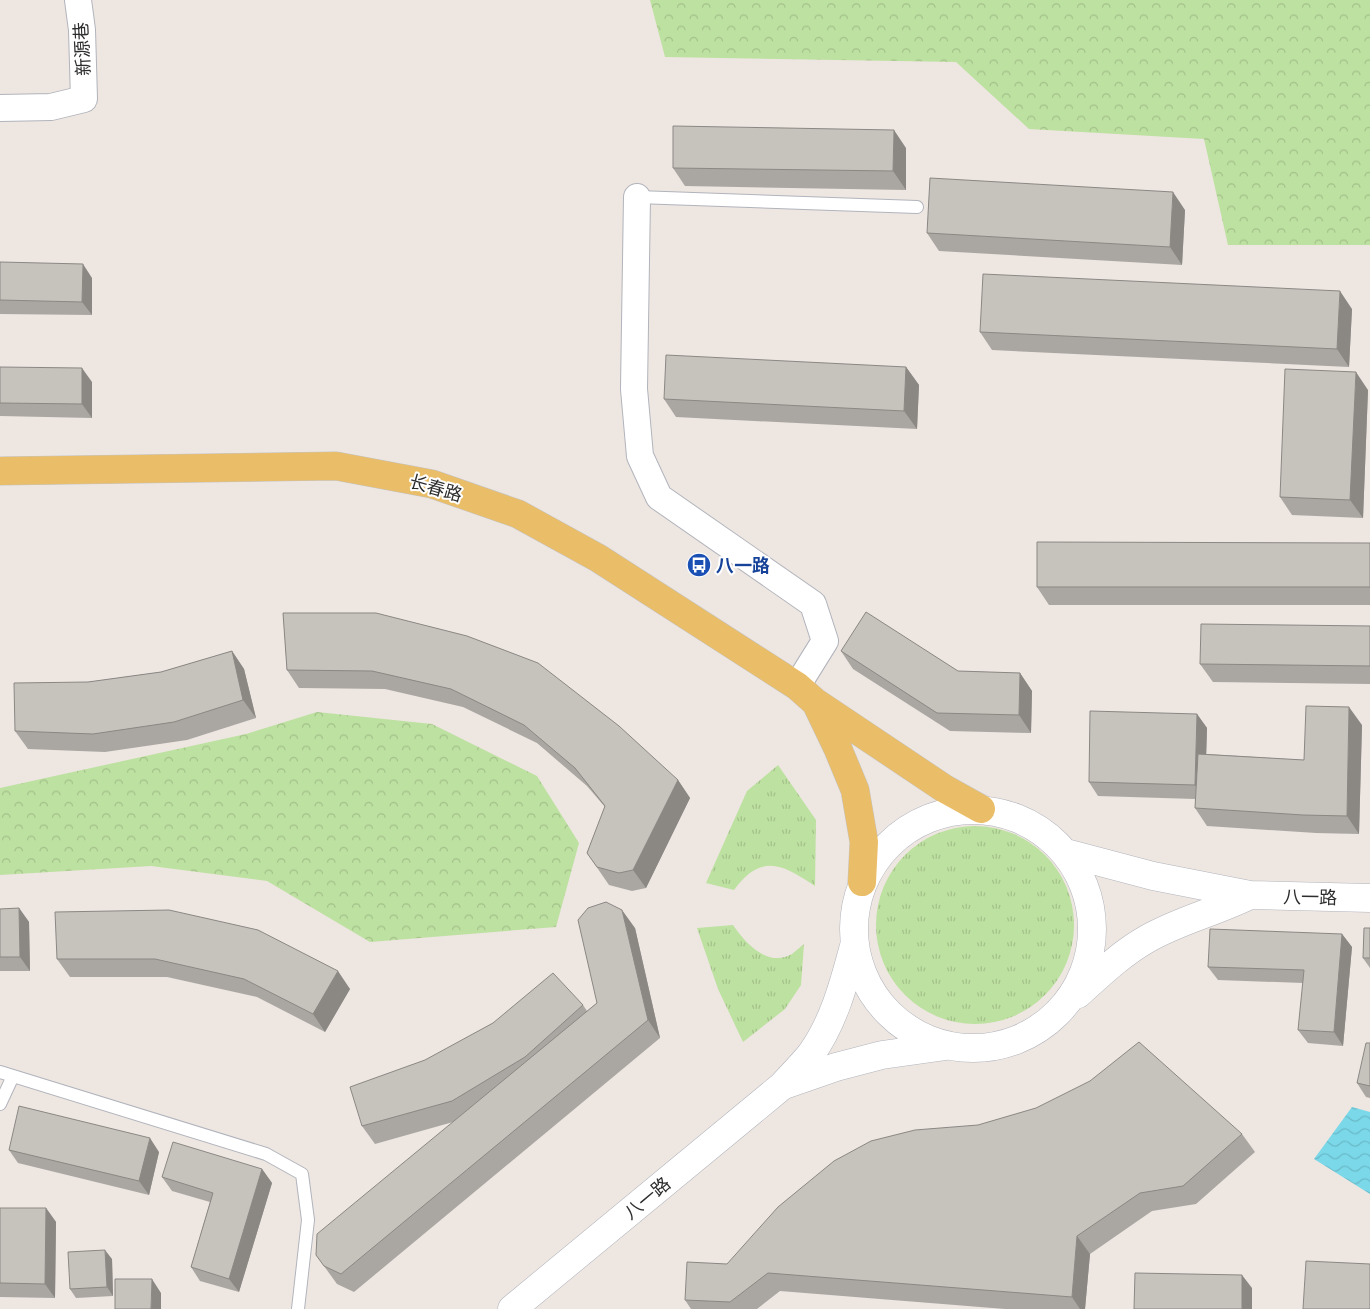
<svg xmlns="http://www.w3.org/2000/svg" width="1370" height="1309" viewBox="0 0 1370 1309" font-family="'PT Sans','Noto Sans SC',sans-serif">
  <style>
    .grass { fill: url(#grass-tufts) }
    .forest { fill: url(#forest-crowns) }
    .water { fill: url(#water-waves) }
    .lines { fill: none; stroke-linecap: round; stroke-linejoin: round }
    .lane-casing { stroke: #b1b4bc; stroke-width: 14 }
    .street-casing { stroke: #b1b4bc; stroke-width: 28 }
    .secondary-casing { stroke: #b1b4bc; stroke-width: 29 }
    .primary-casing { stroke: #c4c4c4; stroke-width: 29 }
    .lane { stroke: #fff; stroke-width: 12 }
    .street { stroke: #fff; stroke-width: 26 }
    .secondary { stroke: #fff; stroke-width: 28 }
    .primary { stroke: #eabe69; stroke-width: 28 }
    .wall { fill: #aaa7a2 }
    .shaded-wall { fill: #8b8884 }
    .building { fill: #c6c2bc; stroke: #8b8884 }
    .labels { text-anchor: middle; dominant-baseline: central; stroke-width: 4; stroke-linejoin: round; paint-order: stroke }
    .street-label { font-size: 18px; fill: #2d2d2d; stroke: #fff }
    .transit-label { font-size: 18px; font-weight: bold; fill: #164399; stroke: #fff; text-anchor: start }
  </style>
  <defs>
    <pattern id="grass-tufts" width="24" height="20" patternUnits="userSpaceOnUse" patternTransform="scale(1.25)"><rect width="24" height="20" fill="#bde1a0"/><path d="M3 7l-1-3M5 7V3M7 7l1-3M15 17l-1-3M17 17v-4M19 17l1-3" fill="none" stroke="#a3c18a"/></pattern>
    <pattern id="forest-crowns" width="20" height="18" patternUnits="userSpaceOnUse" patternTransform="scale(1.25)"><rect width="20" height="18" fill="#bde1a0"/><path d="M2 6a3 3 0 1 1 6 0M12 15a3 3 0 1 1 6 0" fill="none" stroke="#a3c18a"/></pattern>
    <pattern id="water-waves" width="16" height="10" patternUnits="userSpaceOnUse" patternTransform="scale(1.25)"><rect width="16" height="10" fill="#7ad8e9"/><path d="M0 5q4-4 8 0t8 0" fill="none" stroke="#6abac8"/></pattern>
  </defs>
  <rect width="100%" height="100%" fill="#eee6e1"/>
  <path class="grass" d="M 778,765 L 816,820 L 815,886 C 782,864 761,853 734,890 L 706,883 L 747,791 Z
    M876 925a99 99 0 1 1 198 0a99 99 0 1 1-198 0Z
    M 733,925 C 745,943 768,968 792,954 C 796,951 800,947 804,944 L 801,985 L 785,1009 L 743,1042 L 718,989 L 697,928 Z"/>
  <path class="forest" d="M 650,0 L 1370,0 L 1370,245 L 1228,245 L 1204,139 L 1029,129 L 956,62 L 665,57 Z
    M 317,712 L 432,724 L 537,776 L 579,843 L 556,927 L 370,942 L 267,881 L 151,866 L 0,875 L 0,788 L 246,734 Z"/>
  <path class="water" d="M 1352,1107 L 1370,1112 L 1370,1194 L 1314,1159 Z"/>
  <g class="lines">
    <g class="lane-casing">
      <path id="lane" d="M 637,197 L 917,207
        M 0,1072 L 266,1154 L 302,1174 L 308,1220 L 298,1309
        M 0,1104 L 13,1076"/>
    </g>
    <g class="street-casing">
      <path id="street" d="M 0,108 L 51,107 L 84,99 L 82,30 L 78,0
        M 637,197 L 634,389 L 640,456 L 659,497 L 813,604 L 825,641 L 797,686"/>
    </g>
    <g class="secondary-casing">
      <path id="secondary" d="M854 929a119 119 0 1 1 238 0a119 119 0 1 1-238 0Z
        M 1066,853 L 1153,876 L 1250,895 L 1370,898
        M 1078,994 C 1099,975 1122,953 1147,939 C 1180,920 1216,912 1250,895
        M 784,1085 L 836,1067 L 882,1055 L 946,1046
        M 512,1309 L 782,1086 C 792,1075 802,1065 811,1054 C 834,1022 844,983 854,946"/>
    </g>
    <g class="primary-casing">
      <path id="primary" d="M 0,471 L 336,466 L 432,484 L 518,514 L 598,558 L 797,686 L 815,702 L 945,789 L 981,809
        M 816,703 L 838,749 L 855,790 L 864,842 L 862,882"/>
    </g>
    <use href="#lane" class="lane"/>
    <use href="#street" class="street"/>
    <use href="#secondary" class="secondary"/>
    <use href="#primary" class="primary"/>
  </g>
  <path class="wall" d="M 906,148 L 906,190 L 685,186 L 673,168 Z
    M 1185,210 L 1182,265 L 939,251 L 927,233 Z
    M 0,262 L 92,278 L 92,315 L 0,314 Z
    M 1352,309 L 1349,367 L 992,350 L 980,332 Z
    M 0,367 L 92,382 L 92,418 L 0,416 Z
    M 906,367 L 919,385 L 917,429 L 676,417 L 664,399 Z
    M 1368,390 L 1363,518 L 1292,515 L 1280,497 Z
    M 1370,543 L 1370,605 L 1049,605 L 1037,587 Z
    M 283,613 L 678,780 L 690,798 L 646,888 L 632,891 L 609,885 L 587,853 L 605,807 L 587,786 L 537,743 L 463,707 L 385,689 L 299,688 L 287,670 Z
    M 1370,626 L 1370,684 L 1213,682 L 1200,664 Z
    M 232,651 L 244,669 L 256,718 L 187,740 L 105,752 L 28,749 L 15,731 L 88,682 L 161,672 Z
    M 841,651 L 958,671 L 1020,673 L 1032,691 L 1031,733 L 950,731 L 853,669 Z
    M 1197,714 L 1207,728 L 1206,754 L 1304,760 L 1362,725 L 1359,834 L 1316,833 L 1207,826 L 1195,808 L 1195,799 L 1098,796 L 1089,782 Z
    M 19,908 L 29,922 L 30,971 L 0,971 L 0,909 Z
    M 635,928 L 660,1038 L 354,1292 L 337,1284 L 316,1255 L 453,1122 L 375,1144 L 362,1126 L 583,1005 L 587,1011 L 597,1003 Z
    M 1370,928 L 1370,968 L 1363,958 Z
    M 258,930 L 350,989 L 325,1032 L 257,997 L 167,977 L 70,977 L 57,959 Z
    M 1342,934 L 1352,947 L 1343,1046 L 1308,1043 L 1298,1030 L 1303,983 L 1218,980 L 1208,967 Z
    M 1370,1043 L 1370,1098 L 1366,1097 L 1357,1083 Z
    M 1242,1134 L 1255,1152 L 1196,1204 L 1152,1211 L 1090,1254 L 1085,1309 L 1005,1309 L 780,1291 L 757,1309 L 691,1309 L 685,1300 L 727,1264 Z
    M 9,1150 L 159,1152 L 149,1195 L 18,1163 Z
    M 262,1169 L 272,1183 L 239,1292 L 200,1281 L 191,1267 L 210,1202 L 172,1191 L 162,1177 Z
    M 0,1208 L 46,1208 L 56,1222 L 55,1298 L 0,1297 Z
    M 112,1259 L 113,1296 L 76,1298 L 70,1289 Z"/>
  <path class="shaded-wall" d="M 894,130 L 906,148 L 906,190 L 893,171 Z
    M 1173,192 L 1185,210 L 1182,265 L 1170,247 Z
    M 83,264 L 92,278 L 92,315 L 82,302 Z
    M 1340,291 L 1352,309 L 1349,367 L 1337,349 Z
    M 906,367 L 919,385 L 917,429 L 904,411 Z
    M 82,368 L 92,382 L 92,418 L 82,404 Z
    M 1356,372 L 1368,390 L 1363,518 L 1350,500 Z
    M 232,651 L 244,669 L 256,718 L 243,700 Z
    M 1020,673 L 1032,691 L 1031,733 L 1019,715 Z
    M 1349,707 L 1362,725 L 1359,834 L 1347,816 Z
    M 1197,714 L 1207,728 L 1205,799 L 1195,785 Z
    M 678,780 L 690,798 L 646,888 L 633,870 Z
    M 19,908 L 29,922 L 30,971 L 20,957 Z
    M 622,910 L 635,928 L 660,1038 L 648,1020 Z
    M 1342,934 L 1352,947 L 1343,1046 L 1334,1032 Z
    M 338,971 L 350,989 L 325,1032 L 313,1014 Z
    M 150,1138 L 159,1152 L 149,1195 L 139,1181 Z
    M 262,1169 L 272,1183 L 239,1292 L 229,1279 Z
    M 46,1208 L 56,1222 L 55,1298 L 45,1284 Z
    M 1077,1236 L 1090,1254 L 1085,1309 L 1080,1309 L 1072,1297 Z
    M 105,1250 L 112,1259 L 113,1296 L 107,1287 Z
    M 1242,1275 L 1252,1288 L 1252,1309 L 1242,1309 Z
    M 152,1279 L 161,1293 L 161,1309 L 151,1309 Z"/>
  <path class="building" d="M 673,126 L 894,130 L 893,171 L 673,168 Z
    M 930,178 L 1173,192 L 1170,247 L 927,233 Z
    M 0,262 L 83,264 L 82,302 L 0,300 Z
    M 983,274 L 1340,291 L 1337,349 L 980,332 Z
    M 666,355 L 906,367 L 904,411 L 664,399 Z
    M 0,367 L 82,368 L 82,404 L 0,403 Z
    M 1285,369 L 1356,372 L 1350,500 L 1280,497 Z
    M 1037,542 L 1370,543 L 1370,587 L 1037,587 Z
    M 866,612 L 958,671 L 1020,673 L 1019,715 L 937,713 L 841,651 Z
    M 283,613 L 376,613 L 467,636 L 538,663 L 619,726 L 678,780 L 633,870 L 619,873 L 597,867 L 587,853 L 605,806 L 575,768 L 524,725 L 451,689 L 372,671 L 287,670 Z
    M 1201,624 L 1370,626 L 1370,666 L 1200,664 Z
    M 232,651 L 243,700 L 174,722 L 93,734 L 15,731 L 14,683 L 88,682 L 161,672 Z
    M 1306,706 L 1349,707 L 1347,816 L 1303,815 L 1195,808 L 1198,754 L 1304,760 Z
    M 1090,711 L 1197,714 L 1195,785 L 1089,782 Z
    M 606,902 L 622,910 L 648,1020 L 341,1274 L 324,1266 L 316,1255 L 317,1234 L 597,1003 L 578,920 L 588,908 Z
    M 19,908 L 20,957 L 0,957 L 0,909 Z
    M 169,910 L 258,930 L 338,971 L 313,1014 L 244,979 L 155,959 L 57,959 L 55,912 Z
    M 1364,928 L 1370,928 L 1370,958 L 1363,958 Z
    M 1210,929 L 1342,934 L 1334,1032 L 1298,1030 L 1304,970 L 1208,967 Z
    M 553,973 L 583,1005 L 525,1057 L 452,1101 L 362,1126 L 350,1087 L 425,1060 L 493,1023 Z
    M 1139,1042 L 1242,1134 L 1183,1186 L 1140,1193 L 1077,1236 L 1072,1297 L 768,1273 L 730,1302 L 685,1300 L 687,1262 L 727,1264 L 778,1207 L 834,1161 L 871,1141 L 915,1130 L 978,1125 L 1036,1108 L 1090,1081 Z
    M 1366,1043 L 1370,1043 L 1370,1086 L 1357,1083 Z
    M 19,1106 L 150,1138 L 139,1181 L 9,1150 Z
    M 173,1142 L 262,1169 L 229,1279 L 191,1267 L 213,1193 L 162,1177 Z
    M 0,1208 L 46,1208 L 45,1284 L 0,1283 Z
    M 105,1250 L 107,1287 L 70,1289 L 68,1252 Z
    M 1306,1261 L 1370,1264 L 1370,1309 L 1303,1309 Z
    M 1135,1273 L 1242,1275 L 1242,1309 L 1134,1309 Z
    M 115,1279 L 152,1279 L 151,1309 L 115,1309 Z"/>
  <defs>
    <g id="bus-disc" transform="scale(1.25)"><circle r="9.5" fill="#1a4fb4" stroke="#fff"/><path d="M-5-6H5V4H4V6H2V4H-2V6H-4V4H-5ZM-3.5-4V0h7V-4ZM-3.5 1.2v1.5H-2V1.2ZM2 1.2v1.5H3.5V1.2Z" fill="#fff"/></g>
  </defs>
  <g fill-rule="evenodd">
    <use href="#bus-disc" x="699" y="565"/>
  </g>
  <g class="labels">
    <g class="street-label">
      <text transform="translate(82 49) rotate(-93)">新源巷</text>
      <text transform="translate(436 488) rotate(16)">长春路</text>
      <text transform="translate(1310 897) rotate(1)">八一路</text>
      <text transform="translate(647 1198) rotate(-40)">八一路</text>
    </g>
    <g class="transit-label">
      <text x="716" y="565">八一路</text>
    </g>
  </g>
</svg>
